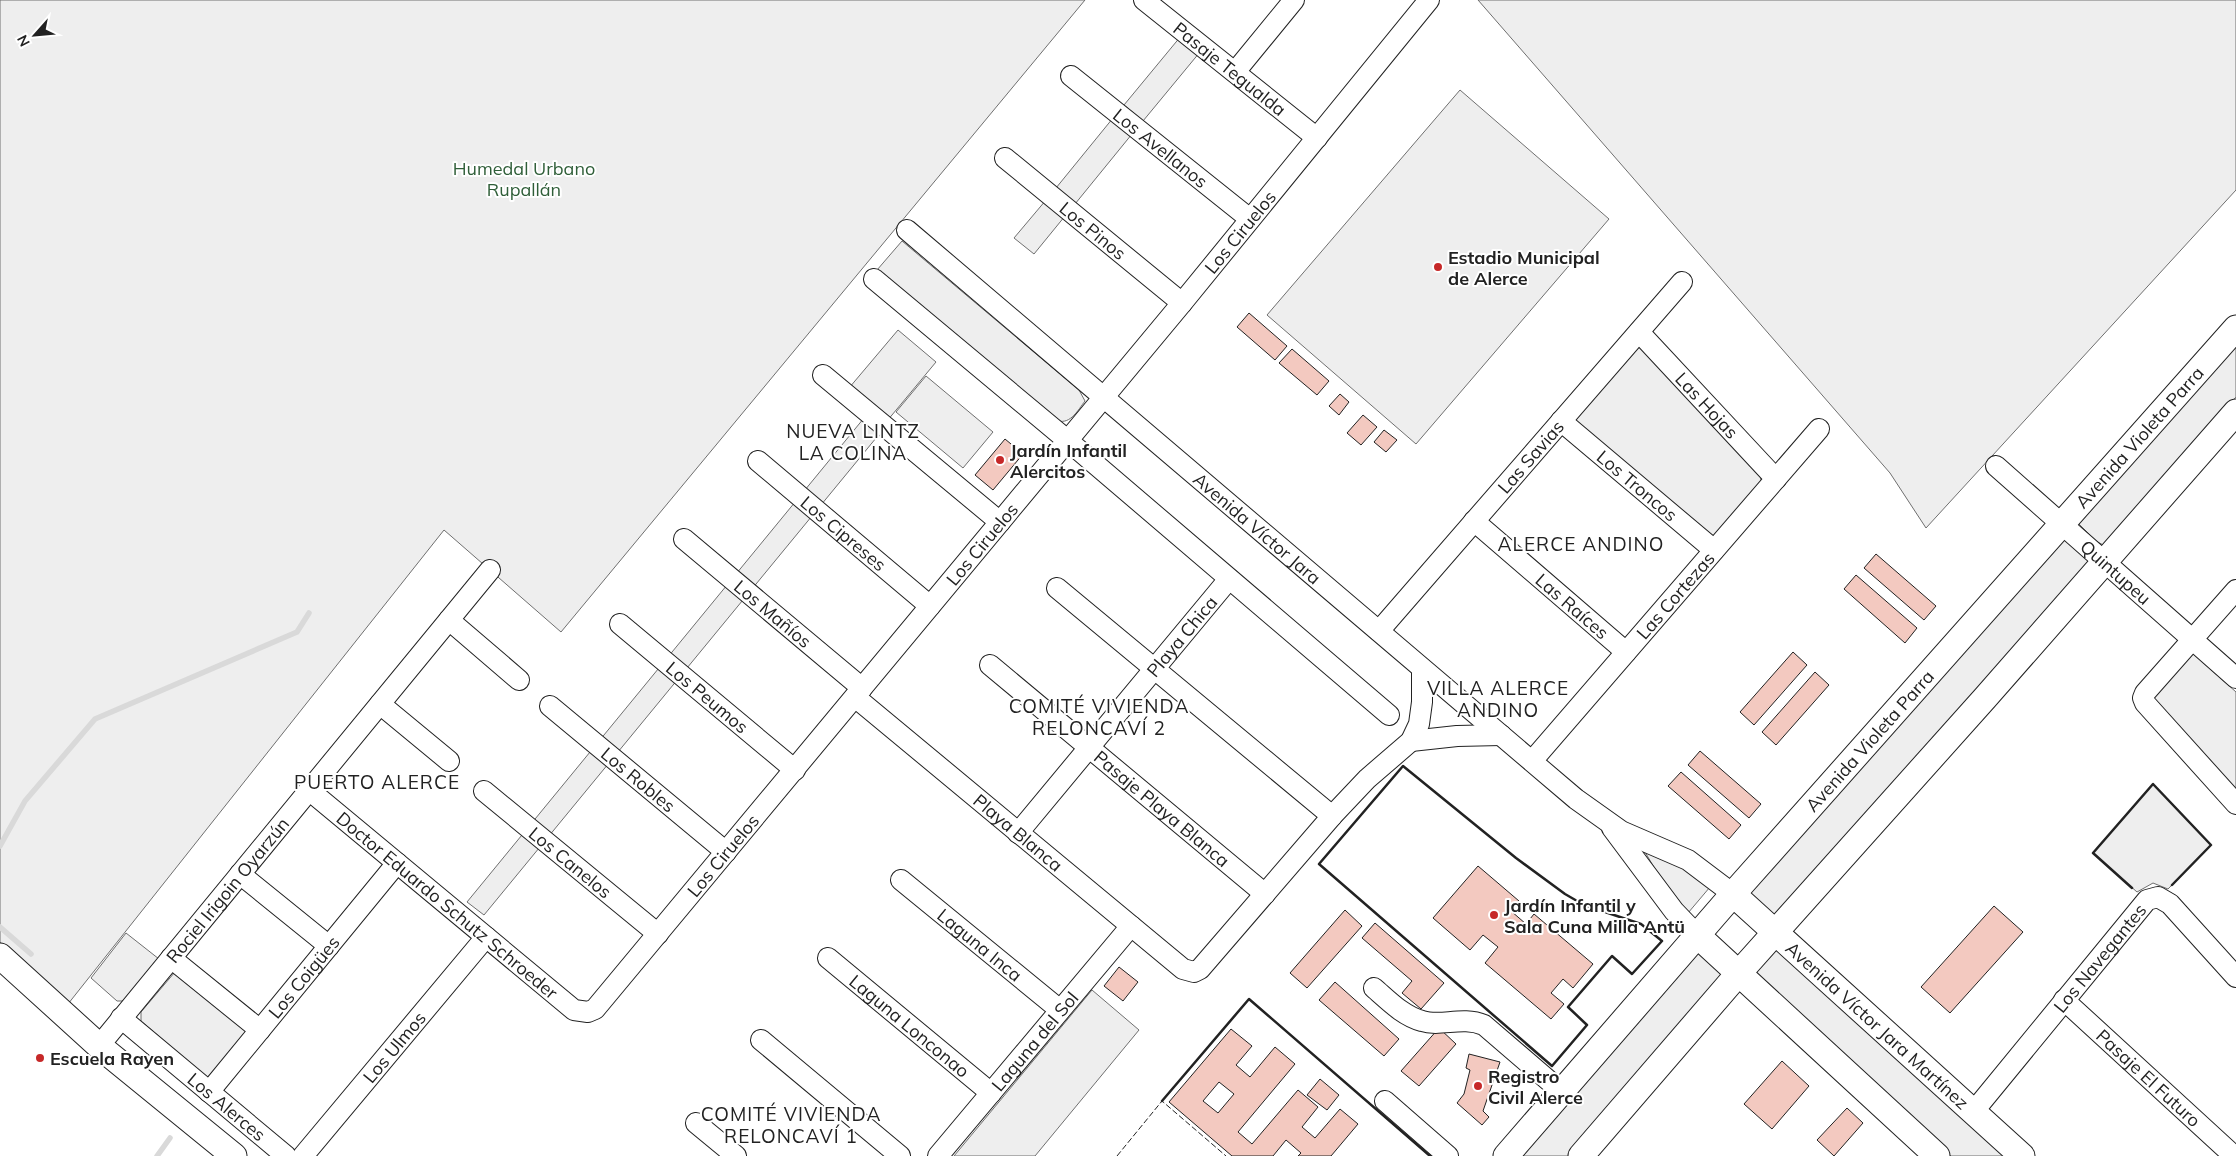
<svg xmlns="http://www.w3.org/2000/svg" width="2236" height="1156" viewBox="0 0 2236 1156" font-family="Mulish,sans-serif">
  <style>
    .green { fill: #eee; stroke: #6f6f6f }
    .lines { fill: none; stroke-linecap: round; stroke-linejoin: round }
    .stream { stroke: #d9d9d9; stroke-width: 5.5 }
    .building { fill: #f3c9c0; stroke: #222; fill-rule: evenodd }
    .minor-casing { stroke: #222; stroke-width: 22 }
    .major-casing { stroke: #222; stroke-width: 27 }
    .minor { stroke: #fff; stroke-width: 20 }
    .major { stroke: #fff; stroke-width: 25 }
    .fence { stroke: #222; stroke-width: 1; stroke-dasharray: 6 2.5; stroke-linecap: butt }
    .wall { stroke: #222; stroke-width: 2.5 }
    .poi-dot { fill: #c62828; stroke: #fff; stroke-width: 2 }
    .labels { text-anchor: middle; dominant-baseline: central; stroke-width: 4; stroke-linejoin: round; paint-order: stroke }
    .street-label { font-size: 18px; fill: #222; stroke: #fff }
    .park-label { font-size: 18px; fill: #2f5e38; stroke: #fff }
    .poi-label { font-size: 18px; font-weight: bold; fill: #222; stroke: #fff; text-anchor: start }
    .neighbourhood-label { font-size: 19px; letter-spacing: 1px; fill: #222; stroke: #fff }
  </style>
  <rect width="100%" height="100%" fill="#fff"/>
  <path class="green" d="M 0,0 L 1085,0 L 561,632 L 444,530 L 68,1004 L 0,942 Z
    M 1478,0 L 2236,0 L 2236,190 L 1926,528 L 1890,473 Z
    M 1181,36 L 1200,52 L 1143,121 L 1124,105 Z
    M 1460,90 L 1609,219 L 1416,444 L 1267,315 Z
    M 1113,118 L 1132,134 L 1075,204 L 1056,188 Z
    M 1046,200 L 1065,216 L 1034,254 L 1014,238 Z
    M 902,241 L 1079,390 L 1085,401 C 1078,410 1071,424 1058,421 L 877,270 Z
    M 898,330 L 936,362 L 887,421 L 849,388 Z
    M 2236,338 L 2236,397 L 2105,546 L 2096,541 L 2077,522 Z
    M 1639,346 L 1758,471 L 1761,479 L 1760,485 L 1712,539 L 1575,426 L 1574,416 Z
    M 926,376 L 993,432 L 963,468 L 896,412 Z
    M 864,418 L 881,432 L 484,915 L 467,902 Z
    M 2065,539 L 2090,562 L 1776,915 L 1773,915 L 1750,893 Z
    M 2189,650 L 2236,692 L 2236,796 L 2150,702 Z
    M 2153,784 L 2211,845 L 2168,889 L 2153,883 L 2137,892 L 2093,853 Z
    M 1645,852 L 1673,861 L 1710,887 L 1688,913 L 1655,869 Z
    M 126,933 L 159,959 L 127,998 L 122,1001 L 117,1001 L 91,978 Z
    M 1777,947 L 2006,1156 L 1951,1156 L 1753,975 Z
    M 1697,952 L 1724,974 L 1692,1015 L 1569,1156 L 1520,1156 Z
    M 175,972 L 247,1031 L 213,1079 L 206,1077 L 141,1021 L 141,1012 Z
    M 1092,990 L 1139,1030 L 1035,1156 L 954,1156 Z"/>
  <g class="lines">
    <path class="stream" d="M 0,846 L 25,801 L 95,719 L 297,632 L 309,613
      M 0,927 L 31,954
      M 157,1156 L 170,1138"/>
  </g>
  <path class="building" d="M 1249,313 L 1287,346 L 1275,360 L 1237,327 Z
    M 1292,349 L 1329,381 L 1317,395 L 1279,363 Z
    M 1340,394 L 1349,402 L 1339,415 L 1329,406 Z
    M 1363,415 L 1377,427 L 1361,445 L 1347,433 Z
    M 1384,430 L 1397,440 L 1386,452 L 1374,442 Z
    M 1005,439 L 1023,454 L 993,490 L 975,475 Z
    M 1876,554 L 1936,606 L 1924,620 L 1864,568 Z
    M 1856,575 L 1917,628 L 1905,643 L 1844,589 Z
    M 1793,652 L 1807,665 L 1754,725 L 1740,712 Z
    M 1815,672 L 1829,685 L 1776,745 L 1762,732 Z
    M 1700,751 L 1761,804 L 1749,818 L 1688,765 Z
    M 1681,772 L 1741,825 L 1729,839 L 1668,786 Z
    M 1478,866 L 1519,901 L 1511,911 L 1526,924 L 1534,914 L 1593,964 L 1573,988 L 1563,979 L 1551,993 L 1564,1004 L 1551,1019 L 1485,963 L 1498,947 L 1483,935 L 1470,950 L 1433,918 Z
    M 1994,906 L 2023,932 L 1950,1013 L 1921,987 Z
    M 1345,910 L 1362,926 L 1307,988 L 1290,973 Z
    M 1375,923 L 1444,983 L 1421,1009 L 1402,993 L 1412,981 L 1362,938 Z
    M 1119,967 L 1138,982 L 1123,1001 L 1104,986 Z
    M 1335,982 L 1399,1039 L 1384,1056 L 1319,1000 Z
    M 1439,1028 L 1456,1044 L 1419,1086 L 1401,1071 Z
    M 1231,1029 L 1252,1046 L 1236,1065 L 1250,1077 L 1275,1047 L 1295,1064 L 1238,1132 L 1252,1144 L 1298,1090 L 1318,1107 L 1302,1127 L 1315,1138 L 1340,1109 L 1358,1124 L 1331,1156 L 1298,1156 L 1301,1153 L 1286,1140 L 1273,1156 L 1232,1156 L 1169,1102 ZM 1219,1082 L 1234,1094 L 1218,1113 L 1203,1101 Z
    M 1469,1054 L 1500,1062 L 1483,1111 L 1489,1117 L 1482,1125 L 1457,1103 L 1464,1094 L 1470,1070 L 1466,1068 Z
    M 1782,1061 L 1809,1086 L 1772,1129 L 1744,1104 Z
    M 1320,1079 L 1339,1095 L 1327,1110 L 1307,1095 Z
    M 1847,1108 L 1863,1123 L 1834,1156 L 1817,1140 Z"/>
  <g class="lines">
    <g class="minor-casing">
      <g id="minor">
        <path id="s1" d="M 1144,0 L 1317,138"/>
        <path d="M 1235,72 L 1294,0"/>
        <path id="s2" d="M 1071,76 L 1250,219"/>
        <path id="s3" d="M 1005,158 L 1182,303"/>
        <path id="s4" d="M 907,230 L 1576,799 L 1621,831 L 1688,860 L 1733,894"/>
        <path d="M 874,279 L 1067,440 L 1389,715"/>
        <path id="s5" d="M 1639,332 L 1776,479"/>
        <path d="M 823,375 L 1000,522"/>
        <path id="s6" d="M 1561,421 L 1714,550"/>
        <path id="s7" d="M 758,461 L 930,606"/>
        <path id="s8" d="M 1996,466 L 2236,678"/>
        <path id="s9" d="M 1474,521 L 1626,652"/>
        <path id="s10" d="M 684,539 L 862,688"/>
        <path d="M 1057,588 L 1332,816"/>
        <path d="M 2236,590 L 2145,693 L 2143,698 L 2145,703 L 2236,804"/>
        <path d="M 449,620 L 519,680"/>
        <path id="s11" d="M 620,624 L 795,770"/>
        <path id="s12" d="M 1379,631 L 1682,282"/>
        <path id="s13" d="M 990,665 L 1265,894"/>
        <path id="s14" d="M 855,697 L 1183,969 L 1194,972 L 1200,969 L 1332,816 L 1367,779 L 1411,741 L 1419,724 L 1422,702 L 1422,669"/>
        <path d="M 380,704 L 449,761"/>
        <path id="s15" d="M 550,706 L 726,852"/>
        <path d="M 1411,741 L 1457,736 L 1501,735"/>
        <path id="s16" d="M 1532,761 L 1819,429"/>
        <path id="s17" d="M 309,790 L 574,1010 L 588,1012 L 595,1009 L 1182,303 L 1429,0"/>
        <path id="s18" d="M 484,791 L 658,934"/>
        <path d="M 1612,828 L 1674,911 L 1697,935"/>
        <path id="s19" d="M 1018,833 L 1229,579"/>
        <path d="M 240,874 L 329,946"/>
        <path id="s20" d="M 901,880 L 1060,1010"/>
        <path d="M 171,958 L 260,1030"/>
        <path id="s21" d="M 828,958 L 991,1093"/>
        <path d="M 1374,988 C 1388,1000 1403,1016 1422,1021 C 1441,1027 1462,1016 1484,1025 L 1562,1092"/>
        <path id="s22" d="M 2064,1000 L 2234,1156"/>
        <path id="s23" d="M 121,1018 L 286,1156"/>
        <path d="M 761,1040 L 900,1156"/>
        <path id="s24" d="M 99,1046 L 490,570"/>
        <path id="s25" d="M 209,1092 L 397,863"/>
        <path d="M 1385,1101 L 1448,1156"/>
        <path id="s26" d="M 1974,1111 L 2147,900 L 2158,897 L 2170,904 L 2236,977"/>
        <path d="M 696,1123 L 736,1156"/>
        <path id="s27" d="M 303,1156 L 486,937"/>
        <path id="s28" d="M 938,1156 L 1131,926"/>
      </g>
    </g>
    <g class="major-casing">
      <g id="major">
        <path id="s29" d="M 1733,894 L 2022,1156"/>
        <path d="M 1697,935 L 1937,1156"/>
        <path d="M 0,956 L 99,1046 L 234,1156"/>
        <path id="s30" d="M 1506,1156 L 1733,894 L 2236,328"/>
        <path d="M 1581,1156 L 1738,974 L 1985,698 L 2236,412"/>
      </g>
    </g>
    <use href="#minor" class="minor"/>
    <use href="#major" class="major"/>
    <path class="fence" d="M 1117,1156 L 1162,1101 L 1226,1156"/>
    <path class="wall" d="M 1403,766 L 1516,858 L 1565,894 L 1584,905 L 1641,924 L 1662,941 L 1632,974 L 1612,956 L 1568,1007 L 1587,1025 L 1552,1066 L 1319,864 Z
      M 2132,888 L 2093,853 L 2153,784 L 2211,845 L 2172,885
      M 1162,1101 L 1249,999 L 1430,1156"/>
  </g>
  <g class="poi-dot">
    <circle cx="1438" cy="267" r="5"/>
    <circle cx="1000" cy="460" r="5"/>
    <circle cx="1494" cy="915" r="5"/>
    <circle cx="40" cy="1058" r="5"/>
    <circle cx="1478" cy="1086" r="5"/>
  </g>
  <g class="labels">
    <g class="street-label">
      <text stroke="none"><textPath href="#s1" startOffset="110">Pasaje Tegualda</textPath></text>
      <text stroke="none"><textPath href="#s2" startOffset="115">Los Avellanos</textPath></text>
      <text stroke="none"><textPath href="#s3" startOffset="114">Los Pinos</textPath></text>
      <text stroke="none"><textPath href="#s17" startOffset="1376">Los Ciruelos</textPath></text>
      <text stroke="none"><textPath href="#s5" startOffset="100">Las Hojas</textPath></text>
      <text stroke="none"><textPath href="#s30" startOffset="958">Avenida Violeta Parra</textPath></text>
      <text stroke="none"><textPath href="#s12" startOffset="231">Las Savias</textPath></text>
      <text stroke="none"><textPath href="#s6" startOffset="100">Los Troncos</textPath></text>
      <text stroke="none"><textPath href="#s4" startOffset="460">Avenida Víctor Jara</textPath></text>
      <text stroke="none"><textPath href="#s7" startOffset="112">Los Cipreses</textPath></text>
      <text stroke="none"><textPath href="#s17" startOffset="971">Los Ciruelos</textPath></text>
      <text stroke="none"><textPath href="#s8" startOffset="160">Quintupeu</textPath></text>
      <text stroke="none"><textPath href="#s16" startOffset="219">Las Cortezas</textPath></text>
      <text stroke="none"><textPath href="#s9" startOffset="130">Las Raíces</textPath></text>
      <text stroke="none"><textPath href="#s10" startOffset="116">Los Mañíos</textPath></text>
      <text stroke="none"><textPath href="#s19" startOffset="256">Playa Chica</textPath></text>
      <text stroke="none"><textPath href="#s11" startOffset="114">Los Peumos</textPath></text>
      <text stroke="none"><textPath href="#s30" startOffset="552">Avenida Violeta Parra</textPath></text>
      <text stroke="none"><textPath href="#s15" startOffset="115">Los Robles</textPath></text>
      <text stroke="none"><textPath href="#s13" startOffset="224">Pasaje Playa Blanca</textPath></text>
      <text stroke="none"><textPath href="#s14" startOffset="212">Playa Blanca</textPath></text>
      <text stroke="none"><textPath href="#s17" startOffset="566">Los Ciruelos</textPath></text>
      <text stroke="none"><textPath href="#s18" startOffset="112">Los Canelos</textPath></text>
      <text stroke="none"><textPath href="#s24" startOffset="202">Rociel Irigoin Oyarzún</textPath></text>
      <text stroke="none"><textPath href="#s17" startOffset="180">Doctor Eduardo Schutz Schroeder</textPath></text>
      <text stroke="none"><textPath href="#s20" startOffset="102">Laguna Inca</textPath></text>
      <text stroke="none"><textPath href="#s26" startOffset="198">Los Navegantes</textPath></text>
      <text stroke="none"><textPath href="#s25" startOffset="149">Los Coigües</textPath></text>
      <text stroke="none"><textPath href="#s29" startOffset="195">Avenida Víctor Jara Martínez</textPath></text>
      <text stroke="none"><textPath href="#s21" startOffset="106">Laguna Lonconao</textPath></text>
      <text stroke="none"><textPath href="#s28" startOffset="150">Laguna del Sol</textPath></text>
      <text stroke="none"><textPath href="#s27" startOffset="142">Los Ulmos</textPath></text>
      <text stroke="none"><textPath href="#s22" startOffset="115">Pasaje El Futuro</textPath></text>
      <text stroke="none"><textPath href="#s23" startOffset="138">Los Alerces</textPath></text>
    </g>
    <g class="park-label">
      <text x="524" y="168">Humedal Urbano<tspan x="524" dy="21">Rupallán</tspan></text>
    </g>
    <g class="poi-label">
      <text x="1448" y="257">Estadio Municipal<tspan x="1448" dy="21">de Alerce</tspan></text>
      <text x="1010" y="450">Jardín Infantil<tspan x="1010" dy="21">Alercitos</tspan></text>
      <text x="1504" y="905">Jardín Infantil y<tspan x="1504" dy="21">Sala Cuna Milla Antü</tspan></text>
      <text x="50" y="1058">Escuela Rayen</text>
      <text x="1488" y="1076">Registro<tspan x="1488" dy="21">Civil Alerce</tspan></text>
    </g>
    <g class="neighbourhood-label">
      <text x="853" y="431">NUEVA LINTZ<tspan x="853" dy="22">LA COLINA</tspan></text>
      <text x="1581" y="544">ALERCE ANDINO</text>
      <text x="1498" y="688">VILLA ALERCE<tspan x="1498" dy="22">ANDINO</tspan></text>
      <text x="1099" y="706">COMITÉ VIVIENDA<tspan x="1099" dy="22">RELONCAVÍ 2</tspan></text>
      <text x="377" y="782">PUERTO ALERCE</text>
      <text x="791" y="1114">COMITÉ VIVIENDA<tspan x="791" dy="22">RELONCAVÍ 1</tspan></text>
    </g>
  </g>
  <g transform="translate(35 35) rotate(243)" stroke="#ffffff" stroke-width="4" paint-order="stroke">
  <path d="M0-4L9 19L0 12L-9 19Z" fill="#222222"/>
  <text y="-8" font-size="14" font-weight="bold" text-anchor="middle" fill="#222222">N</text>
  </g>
</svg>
